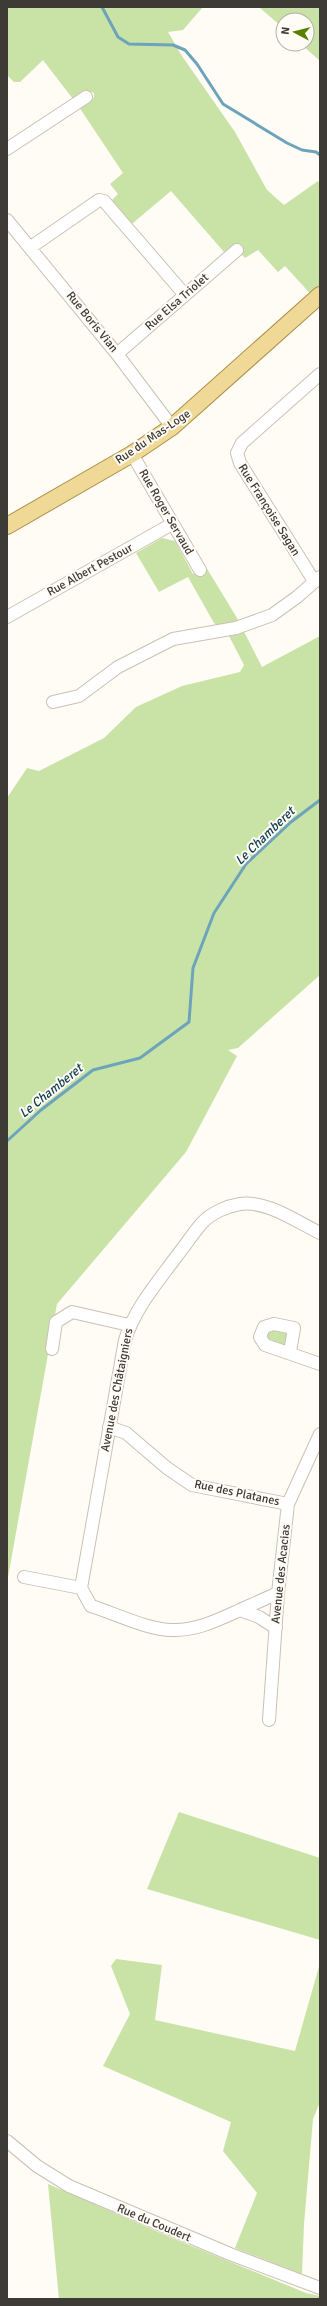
<svg xmlns="http://www.w3.org/2000/svg" width="327" height="2306" viewBox="0 0 327 2306" font-family="Signika,sans-serif">
  <style>
    .green { fill: #c9e3a7 }
    .lines { fill: none; stroke-linecap: round; stroke-linejoin: round }
    .stream { stroke: #6da3bb; stroke-width: 3 }
    .minor-casing { stroke: #cac1b4; stroke-width: 14 }
    .major-casing { stroke: #ab9047; stroke-width: 18 }
    .minor { stroke: #fff; stroke-width: 12 }
    .major { stroke: #f0d997; stroke-width: 16 }
    .labels { text-anchor: middle; dominant-baseline: central; stroke-width: 4; stroke-linejoin: round; paint-order: stroke }
    .street-label { font-size: 12px; fill: #3e3a35; stroke: #fffbf5 }
    .water-label { font-size: 13px; font-style: italic; fill: #134053; stroke: #fffbf5 }
  </style>
  <rect width="100%" height="100%" fill="#fffbf5"/>
  <path class="green" d="M 7,7 L 203,7 L 183,30 L 168,32 L 182,56 L 235,132 L 267,190 L 284,205 L 318,181 L 320,183 L 320,295 L 316,300 L 285,266 L 278,272 L 258,250 L 245,258 L 233,245 L 224,252 L 171,191 L 127,228 L 107,205 L 118,194 L 110,184 L 123,173 L 79,107 L 84,103 L 91,102 L 94,97 L 94,93 L 84,90 L 80,96 L 73,99 L 43,60 L 20,82 L 14,82 L 7,75 Z
    M 259,7 L 320,7 L 320,61 L 301,44 L 307,44 L 307,20 L 283,20 L 283,28 Z
    M 162,538 L 175,541 L 193,574 L 206,567 L 237,618 L 262,667 L 320,636 L 320,975 L 238,1048 L 228,1050 L 237,1056 L 186,1152 L 57,1304 L 7,1583 L 7,798 L 27,768 L 39,771 L 104,738 L 136,707 L 182,686 L 240,672 L 244,665 L 229,636 L 214,623 L 188,577 L 159,592 L 136,553 Z
    M 264,1327 L 294,1328 L 290,1352 L 265,1345 Z
    M 179,1812 L 320,1858 L 320,1940 L 147,1889 Z
    M 116,1959 L 162,1965 L 155,2020 L 295,2051 L 320,1963 L 320,2102 L 313,2119 L 304,2224 L 302,2274 L 235,2248 L 257,2193 L 223,2151 L 231,2122 L 103,2066 L 130,2014 L 111,1966 Z
    M 48,2184 L 170,2237 L 306,2293 L 320,2296 L 320,2299 L 59,2299 Z"/>
  <g class="lines">
    <path class="stream" d="M 102,7 L 118,37 L 129,44 L 173,45 L 185,50 L 197,64 L 223,104 L 287,143 L 302,150 L 316,152 L 320,155
      M 7,1141 L 41,1110 L 93,1070 L 140,1058 L 189,1022 L 193,968 L 214,913 L 246,864 L 291,822 L 320,800"/>
    <g class="minor-casing">
      <path id="minor" d="M 7,149 L 86,97
        M 7,220 L 117,354 L 172,427
        M 31,247 L 99,200 L 104,201 L 185,295
        M 117,354 L 237,250
        M 132,454 L 200,570
        M 314,581 L 240,463 L 237,453 L 242,443 L 320,374
        M 7,617 L 172,524
        M 53,702 L 79,696 L 118,667 L 173,639 L 236,628 L 272,615 L 297,597 L 320,577
        M 52,1349 L 56,1322 L 72,1312 L 129,1325
        M 290,1352 L 294,1328 L 274,1324 L 264,1327 L 260,1337 L 265,1345 L 320,1364
        M 109,1427 L 126,1433 L 167,1468 L 192,1485 L 288,1504
        M 24,1577 L 81,1588 L 91,1606 C 114,1613 148,1630 172,1630 C 196,1631 218,1620 240,1610
        M 81,1588 L 125,1340 C 135,1308 157,1283 176,1257 C 185,1246 193,1233 202,1223 C 211,1213 227,1206 240,1204 C 267,1200 297,1222 320,1233
        M 276,1628 L 259,1617 L 240,1610 L 278,1593
        M 269,1720 L 278,1593 L 288,1504 L 320,1434
        M 7,2141 L 37,2166 L 69,2186 L 230,2254 L 320,2288"/>
    </g>
    <g class="major-casing">
      <path id="major" d="M 7,526 L 132,454 L 172,427 L 320,295"/>
    </g>
    <use href="#minor" class="minor"/>
    <use href="#major" class="major"/>
  </g>
  <g class="labels">
    <g class="street-label">
      <text transform="translate(177 302) rotate(-41)">Rue Elsa Triolet</text>
      <text transform="translate(92 322) rotate(51)">Rue Boris Vian</text>
      <text transform="translate(153 437) rotate(-34)">Rue du Mas-Loge</text>
      <text transform="translate(269 510) rotate(58)">Rue Françoise Sagan</text>
      <text transform="translate(166 512) rotate(60)">Rue Roger Servaud</text>
      <text transform="translate(90 570) rotate(-29)">Rue Albert Pestour</text>
      <text transform="translate(117 1390) rotate(-79)">Avenue des Châtaigniers</text>
      <text transform="translate(237 1493) rotate(12)">Rue des Platanes</text>
      <text transform="translate(281 1574) rotate(-84)">Avenue des Acacias</text>
      <text transform="translate(154 2223) rotate(23)">Rue du Coudert</text>
    </g>
    <g class="water-label">
      <text transform="translate(265 836) rotate(-44)">Le Chamberet</text>
      <text transform="translate(51 1091) rotate(-39)">Le Chamberet</text>
    </g>
  </g>
  <rect width="327" height="2306" fill="none" stroke="#3e3a35" stroke-width="16"/>
  <g transform="translate(295 32) rotate(277)"><circle r="19" fill="#fffbf5" stroke="#b2aea8"/>
  <path d="M0-3L7 15L0 10L-7 15Z" fill="#5a8000"/>
  <text y="-6" font-size="11" font-weight="bold" text-anchor="middle" fill="#3e3a35">N</text>
  </g>
</svg>
